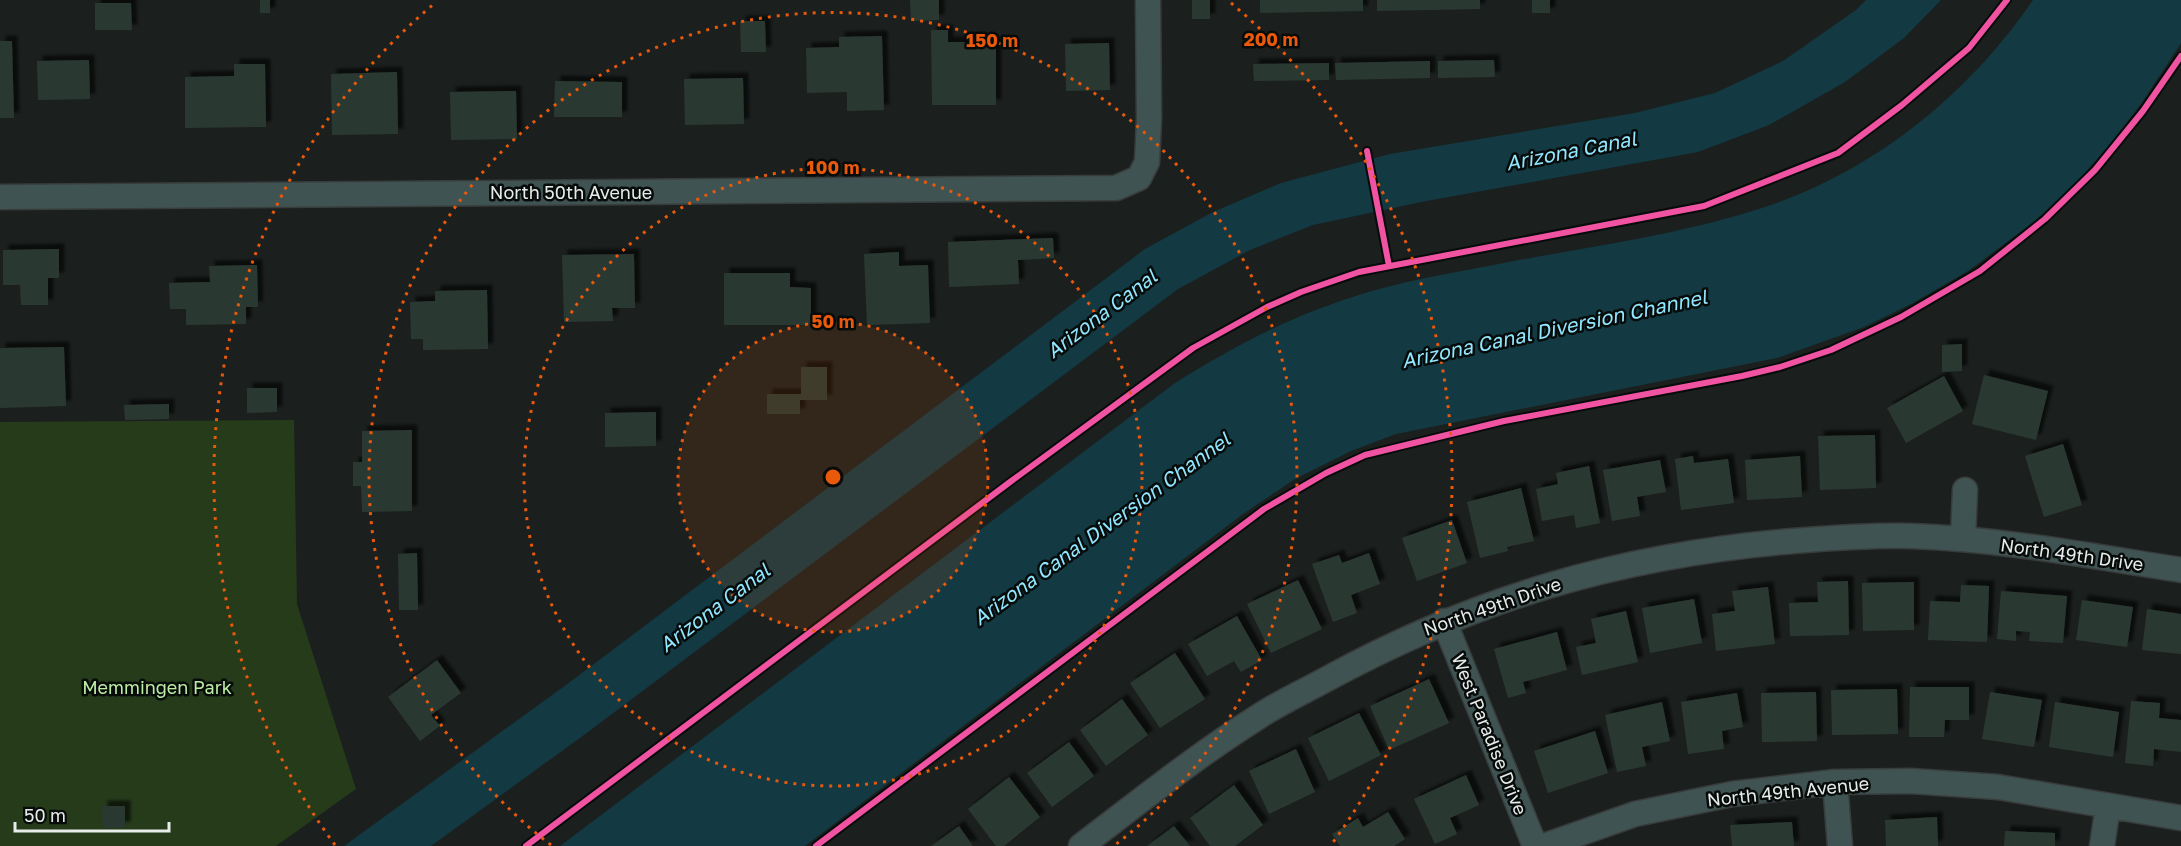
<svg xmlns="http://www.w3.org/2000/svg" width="2181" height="846" viewBox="0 0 2181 846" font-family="'Golos Text',sans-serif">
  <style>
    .green { fill: #253b19 }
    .water { fill: #133943 }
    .building { fill: #2c3833; filter: url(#shadow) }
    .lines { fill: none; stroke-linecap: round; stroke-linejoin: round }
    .minor-casing { stroke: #383c3b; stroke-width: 27 }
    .minor { stroke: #405353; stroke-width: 24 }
    .cycleway-casing { stroke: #070b0a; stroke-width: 10 }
    .cycleway { stroke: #f153a3; stroke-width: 6 }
    .ring { fill: none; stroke: #e8590c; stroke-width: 3; stroke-dasharray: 3 6 }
    .labels { text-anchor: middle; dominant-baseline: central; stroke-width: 5; stroke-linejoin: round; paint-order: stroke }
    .street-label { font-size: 18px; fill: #e6ecea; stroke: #070b0a }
    .park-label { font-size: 18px; fill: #bceda2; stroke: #070b0a }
    .water-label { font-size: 20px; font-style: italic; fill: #91e7ff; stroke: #070b0a }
    .centre { fill: #e8590c; stroke: #070b0a; stroke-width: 3 }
    .ring-label { font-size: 18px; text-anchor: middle; font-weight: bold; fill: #e8590c; stroke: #070b0a; stroke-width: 5; stroke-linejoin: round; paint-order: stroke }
  </style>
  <defs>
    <filter id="shadow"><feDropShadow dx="5.5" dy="-5.5" stdDeviation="1.5" flood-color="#0009"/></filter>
  </defs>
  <rect width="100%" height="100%" fill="#1b201f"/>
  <path class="green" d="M 294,420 L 297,604 L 356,789 L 276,846 L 0,846 L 0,422 Z"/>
  <path class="water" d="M 1866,0 L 1941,0 L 1904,38 L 1845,82 L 1769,125 L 1698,152 L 1421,202 L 1313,225 L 1250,250 L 1178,289 L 588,732 L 431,846 L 344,846 L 566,685 L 1145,249 L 1211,213 L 1281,183 L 1390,154 L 1635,113 L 1715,93 L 1783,61 L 1856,10 Z
    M 2033,0 L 2181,0 L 2181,43 L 2141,104 L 2108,147 L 2079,179 L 2035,221 L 1968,271 L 1913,303 L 1864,327 L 1777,358 L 1396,434 L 1351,451 L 1295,479 L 1243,514 L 805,846 L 560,846 L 1175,383 C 1241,342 1297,313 1372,291 C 1417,278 1464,271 1509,262 C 1594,246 1684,234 1765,207 C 1874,171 1969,94 2033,0 Z"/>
  <path class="building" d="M 260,0 L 270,0 L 270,13 L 260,13 Z
    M 910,0 L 939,0 L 939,20 L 911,21 Z
    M 1192,0 L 1210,0 L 1210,19 L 1192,19 Z
    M 1260,0 L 1363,0 L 1363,11 L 1260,13 Z
    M 1377,0 L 1480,0 L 1480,9 L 1377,11 Z
    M 1532,0 L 1550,0 L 1550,13 L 1532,13 Z
    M 95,3 L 131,3 L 132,30 L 95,30 Z
    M 740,21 L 765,21 L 766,52 L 741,52 Z
    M 931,30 L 948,30 L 948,42 L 996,42 L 996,105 L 932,105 Z
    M 882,36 L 884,110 L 847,111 L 847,92 L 807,93 L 806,48 L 839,47 L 839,37 Z
    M 0,41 L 12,41 L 14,118 L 0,118 Z
    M 1109,43 L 1110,90 L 1066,91 L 1065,44 Z
    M 89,60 L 90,99 L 38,100 L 37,61 Z
    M 1494,60 L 1495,77 L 1438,78 L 1438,61 Z
    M 1430,61 L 1430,78 L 1336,80 L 1335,63 Z
    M 1329,63 L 1329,80 L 1254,81 L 1253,64 Z
    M 234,64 L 265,64 L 266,127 L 185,128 L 185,77 L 234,76 Z
    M 397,72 L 398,134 L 332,135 L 331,74 Z
    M 743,78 L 744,124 L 685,125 L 684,79 Z
    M 555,81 L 622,82 L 622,117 L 554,117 Z
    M 516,91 L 517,139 L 451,140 L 450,92 Z
    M 1053,238 L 1054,258 L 1018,260 L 1019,284 L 949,287 L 948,242 Z
    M 59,249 L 59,278 L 48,278 L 48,305 L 21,305 L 20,285 L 3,285 L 3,250 Z
    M 899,252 L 899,266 L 928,265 L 930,323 L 867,325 L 864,254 Z
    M 634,254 L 635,308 L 612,308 L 613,321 L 564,322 L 562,255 Z
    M 257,265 L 258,307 L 246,307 L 246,324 L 186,325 L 186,309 L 170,309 L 169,283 L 210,282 L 209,266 Z
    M 724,273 L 790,273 L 790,287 L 811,288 L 811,325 L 724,325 Z
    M 487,290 L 488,349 L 423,350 L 423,339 L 411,339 L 410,302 L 435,301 L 435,291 Z
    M 1962,344 L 1962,371 L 1942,372 L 1942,345 Z
    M 64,347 L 66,406 L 0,408 L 0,348 Z
    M 801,367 L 827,367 L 827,400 L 800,400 L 800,414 L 767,414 L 767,394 L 801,394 Z
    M 1984,375 L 2048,391 L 2036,440 L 1972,424 Z
    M 1944,376 L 1963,411 L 1906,443 L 1887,408 Z
    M 247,388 L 277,388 L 277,412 L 247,413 Z
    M 169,404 L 169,419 L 125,420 L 124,405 Z
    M 656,412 L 656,446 L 605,447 L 605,413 Z
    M 412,430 L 412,511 L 362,512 L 361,486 L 353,486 L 353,462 L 362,462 L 362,431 Z
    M 1875,435 L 1876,488 L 1820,490 L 1818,436 Z
    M 2063,444 L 2082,505 L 2044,517 L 2025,456 Z
    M 1693,456 L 1694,463 L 1728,459 L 1734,503 L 1681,510 L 1675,459 Z
    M 1800,456 L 1802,497 L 1747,500 L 1745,460 Z
    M 1660,460 L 1666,492 L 1637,497 L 1640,516 L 1612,521 L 1603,470 Z
    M 1589,466 L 1600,523 L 1576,528 L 1574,515 L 1542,521 L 1536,489 L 1558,484 L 1556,473 Z
    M 1521,488 L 1534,541 L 1507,547 L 1508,551 L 1480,558 L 1467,502 Z
    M 1452,520 L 1467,563 L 1417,581 L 1402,538 Z
    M 417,553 L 418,610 L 399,610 L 398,554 Z
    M 1369,553 L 1380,584 L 1351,595 L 1357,613 L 1333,622 L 1312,564 L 1339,555 L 1342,563 Z
    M 1298,580 L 1322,629 L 1271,653 L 1247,604 Z
    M 1848,581 L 1849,635 L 1790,636 L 1789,603 L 1818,602 L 1817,582 Z
    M 1914,582 L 1914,630 L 1863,631 L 1862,583 Z
    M 1961,585 L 1989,586 L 1987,642 L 1928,640 L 1930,601 L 1960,602 Z
    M 1768,587 L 1775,644 L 1716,651 L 1712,614 L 1735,611 L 1732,591 Z
    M 2001,591 L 2067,596 L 2063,643 L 2029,641 L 2030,632 L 2016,631 L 2016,641 L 1997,639 Z
    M 1694,599 L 1702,643 L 1650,653 L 1642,608 Z
    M 2082,600 L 2133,607 L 2127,647 L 2076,640 Z
    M 2147,609 L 2181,614 L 2181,654 L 2142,650 Z
    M 1626,611 L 1638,662 L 1582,675 L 1576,647 L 1596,643 L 1591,619 Z
    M 1237,616 L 1262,660 L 1241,672 L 1234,661 L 1207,676 L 1188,644 Z
    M 1557,632 L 1567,670 L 1523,682 L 1526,693 L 1508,698 L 1494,649 Z
    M 1175,653 L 1205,699 L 1160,728 L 1130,683 Z
    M 437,660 L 461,693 L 431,715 L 440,726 L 420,741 L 388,697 Z
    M 1429,679 L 1449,723 L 1389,750 L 1370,706 Z
    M 1910,687 L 1969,687 L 1969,720 L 1945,720 L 1944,737 L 1909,737 Z
    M 1897,689 L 1898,734 L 1832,735 L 1831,690 Z
    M 1816,692 L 1817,741 L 1762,742 L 1761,693 Z
    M 1990,692 L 2042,700 L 2034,747 L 1982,739 Z
    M 1737,693 L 1743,727 L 1722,731 L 1724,749 L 1688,754 L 1681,702 Z
    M 1122,699 L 1148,735 L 1106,766 L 1080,730 Z
    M 2131,701 L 2160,703 L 2159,718 L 2181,720 L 2181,752 L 2154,749 L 2153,766 L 2125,763 Z
    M 1662,702 L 1670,741 L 1642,747 L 1646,766 L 1617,772 L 1605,715 Z
    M 2055,702 L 2119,712 L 2113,757 L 2049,747 Z
    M 1359,713 L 1381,755 L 1329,781 L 1308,738 Z
    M 1595,731 L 1608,773 L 1548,793 L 1534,751 Z
    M 1069,742 L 1094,776 L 1052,807 L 1027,773 Z
    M 1296,749 L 1315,792 L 1269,814 L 1249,771 Z
    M 1466,775 L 1479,805 L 1450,818 L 1457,834 L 1435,844 L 1414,799 Z
    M 1009,777 L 1040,817 L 1004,846 L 996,846 L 968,809 Z
    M 1234,785 L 1263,825 L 1235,846 L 1210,846 L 1190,818 Z
    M 102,806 L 125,806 L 125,827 L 103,828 Z
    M 1388,812 L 1405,839 L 1394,846 L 1340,846 L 1332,834 L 1358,818 L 1363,827 Z
    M 1937,817 L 1938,846 L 1886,846 L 1885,820 Z
    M 1792,822 L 1794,846 L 1732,846 L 1730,825 Z
    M 959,826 L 973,846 L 931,846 Z
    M 1174,826 L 1190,846 L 1147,846 Z
    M 2005,831 L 2055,833 L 2055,846 L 2004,846 Z"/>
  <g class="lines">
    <g class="minor-casing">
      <path id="minor" d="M 0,197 L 1116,188 L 1139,178 L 1147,162 L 1149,119 L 1148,0
        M 1963,539 L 1965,490
        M 1444,621 L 1535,846
        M 1835,782 L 1840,846
        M 1081,846 C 1139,802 1196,756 1258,717 C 1279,703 1303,692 1325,680 C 1475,598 1622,555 1793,541 C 1832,538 1872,535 1911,536 C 2002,539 2091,556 2181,570
        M 1544,846 L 1635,814 L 1732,794 L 1835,782 L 1911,781 L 1998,787 L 2181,818
        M 2102,846 L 2108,806"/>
    </g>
    <use href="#minor" class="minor"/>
    <g class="cycleway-casing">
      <path id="cycleway" d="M 1367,151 L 1389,266
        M 526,846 L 1010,482 L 1193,348 L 1267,307 L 1301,292 L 1359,272 L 1704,206 L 1838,153 L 1902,105 L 1969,48 L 2007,0
        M 816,846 L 1264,509 L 1326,473 L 1365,455 L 1504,421 L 1742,376 L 1780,367 L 1831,350 L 1901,317 L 1980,271 L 2045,219 L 2095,170 L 2143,111 L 2181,56"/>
    </g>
    <use href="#cycleway" class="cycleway"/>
  </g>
  <circle cx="833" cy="477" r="155" fill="#e8590c" fill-opacity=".12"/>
  <g class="ring">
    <circle cx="833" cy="477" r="155"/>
    <circle cx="833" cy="477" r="309"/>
    <path d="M551 845A464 464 0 1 1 1115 845"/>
    <path d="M335 845A619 619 0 0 1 435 3M1231 3A619 619 0 0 1 1331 845"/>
  </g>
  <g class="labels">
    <g class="street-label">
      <text x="571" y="192">North 50th Avenue</text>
      <text transform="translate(2072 554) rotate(8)">North 49th Drive</text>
      <text transform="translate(1492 606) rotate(-19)">North 49th Drive</text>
      <text transform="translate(1490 734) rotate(68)">West Paradise Drive</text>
      <text transform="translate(1788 791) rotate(-6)">North 49th Avenue</text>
    </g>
    <g class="park-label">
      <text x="157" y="687">Memmingen Park</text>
    </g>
    <g class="water-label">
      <text transform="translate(1571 150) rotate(-11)">Arizona Canal</text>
      <text transform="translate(1101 313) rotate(-37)">Arizona Canal</text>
      <text transform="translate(1554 328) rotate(-12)">Arizona Canal Diversion Channel</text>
      <text transform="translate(1101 528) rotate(-36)">Arizona Canal Diversion Channel</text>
      <text transform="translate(714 607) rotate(-37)">Arizona Canal</text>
    </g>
  </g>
  <circle cx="833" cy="477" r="9" class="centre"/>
  <g class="ring-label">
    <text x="1271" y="46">200 m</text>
    <text x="992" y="47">150 m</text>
    <text x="833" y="174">100 m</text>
    <text x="833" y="328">50 m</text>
  </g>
  <path d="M15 822v9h154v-9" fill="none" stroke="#e6ecea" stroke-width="3"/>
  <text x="24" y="822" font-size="18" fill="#e6ecea" stroke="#070b0a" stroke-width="4.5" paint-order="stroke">50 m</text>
</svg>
